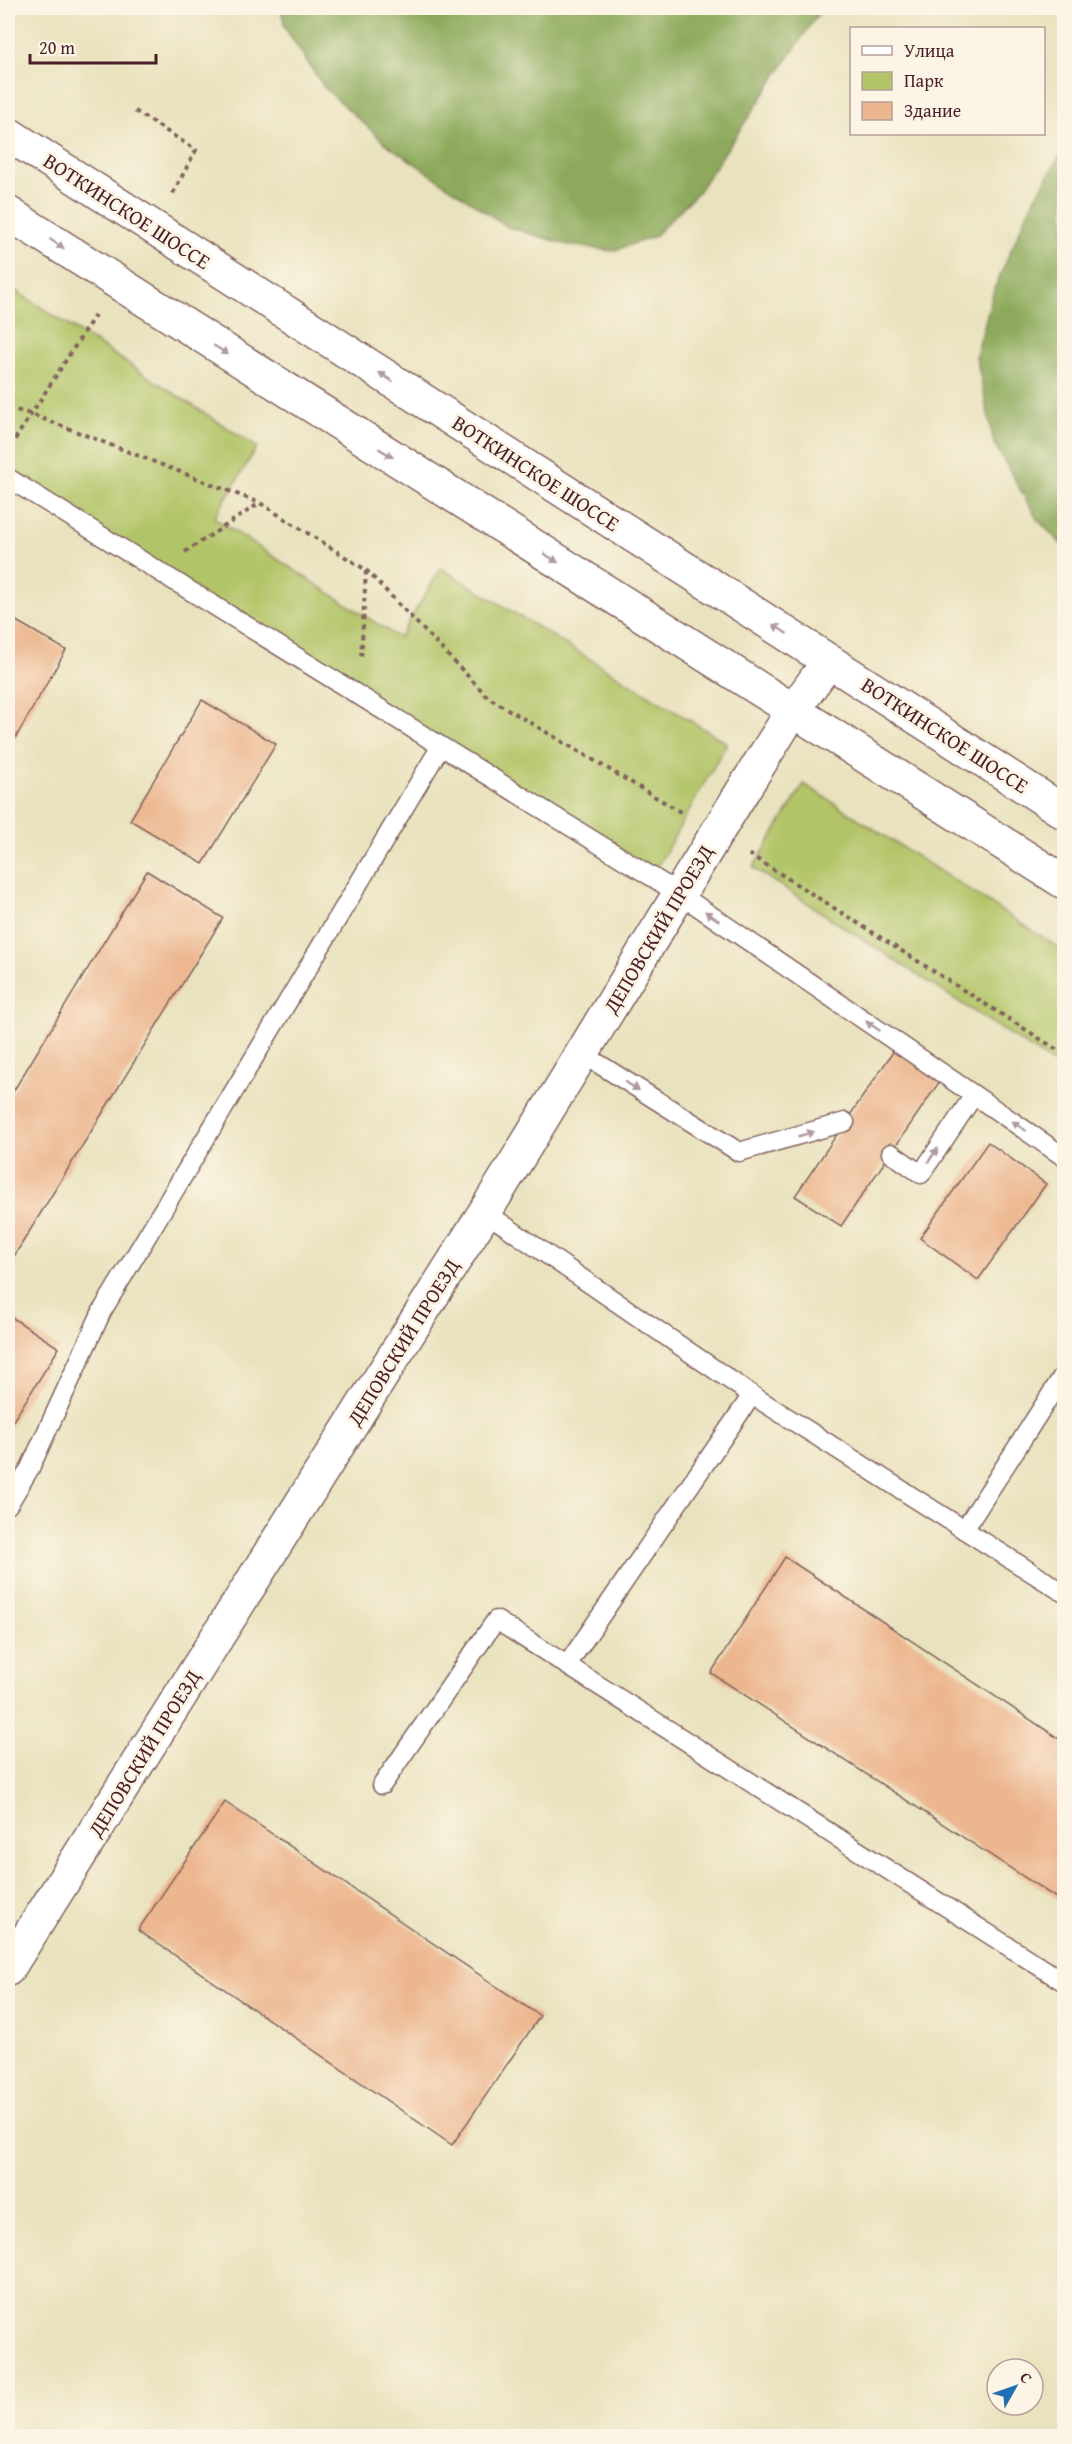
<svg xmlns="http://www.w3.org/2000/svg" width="1072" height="2444" viewBox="0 0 1072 2444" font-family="'Gentium Book Plus',serif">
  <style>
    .green { fill: #b2c468; stroke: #7e724a; stroke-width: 1.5 }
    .forest { fill: #8daa5c; stroke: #6c6444; stroke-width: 1.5 }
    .building { fill: #ecb68e }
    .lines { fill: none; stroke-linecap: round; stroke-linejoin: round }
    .service-casing { stroke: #82635e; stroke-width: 21 }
    .minor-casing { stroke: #82635e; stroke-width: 36 }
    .primary-casing { stroke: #82635e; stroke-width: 36 }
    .path { stroke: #82635e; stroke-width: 4; stroke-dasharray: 4.5 4.5; stroke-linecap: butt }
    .service { stroke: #fff; stroke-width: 18 }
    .minor { stroke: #fff; stroke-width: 33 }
    .primary { stroke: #fff; stroke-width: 33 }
    .oneway { fill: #ae9aa0 }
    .labels { text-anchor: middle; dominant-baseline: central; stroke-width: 6; stroke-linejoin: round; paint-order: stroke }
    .street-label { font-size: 21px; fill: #4a1f2b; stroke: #fcf5e5 }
  </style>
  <rect width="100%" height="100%" fill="#fcf5e5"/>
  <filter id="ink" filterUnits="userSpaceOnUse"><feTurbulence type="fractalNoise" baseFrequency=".0167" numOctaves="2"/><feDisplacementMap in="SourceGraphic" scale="12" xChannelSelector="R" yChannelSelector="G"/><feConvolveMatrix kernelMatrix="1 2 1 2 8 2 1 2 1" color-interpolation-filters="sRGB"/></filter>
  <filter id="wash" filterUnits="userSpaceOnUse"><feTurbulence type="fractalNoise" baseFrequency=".008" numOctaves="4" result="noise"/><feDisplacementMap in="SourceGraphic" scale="24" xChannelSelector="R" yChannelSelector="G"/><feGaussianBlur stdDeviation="1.35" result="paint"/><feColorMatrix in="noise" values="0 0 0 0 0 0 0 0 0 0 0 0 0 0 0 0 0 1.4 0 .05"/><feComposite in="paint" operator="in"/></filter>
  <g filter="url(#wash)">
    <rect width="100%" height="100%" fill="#e9e2be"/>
    <path class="green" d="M 8,286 L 257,447 L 214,518 L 399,638 L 441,568 L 727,743 L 655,871 L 8,475 Z
      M 804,784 L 1064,951 L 1064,1070 L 753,868 Z"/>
    <path class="forest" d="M 281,8 L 822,8 L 698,192 L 653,237 L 612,251 L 568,245 L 508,227 L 386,144 L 324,87 L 285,28 Z
      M 1064,149 L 1064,547 L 1037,519 L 994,443 L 976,356 L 994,289 L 1030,207 Z"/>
    <g id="blocks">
      <path class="building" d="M 8,616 L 66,650 L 8,751 Z
        M 202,700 L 276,744 L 203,864 L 130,820 Z
        M 147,871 L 223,918 L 8,1266 L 8,1100 Z
        M 895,1049 L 940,1081 L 841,1226 L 795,1196 Z
        M 988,1142 L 1046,1184 L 978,1280 L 920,1238 Z
        M 8,1315 L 59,1348 L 8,1429 Z
        M 785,1557 L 1064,1742 L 1064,1903 L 711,1673 Z
        M 225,1802 L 540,2016 L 452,2145 L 138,1930 Z"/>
    </g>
  </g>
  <g filter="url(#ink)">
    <use href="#blocks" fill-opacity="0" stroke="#82635e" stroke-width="1.5"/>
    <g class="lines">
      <g class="service-casing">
        <path id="service" d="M 8,478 L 678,893 L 974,1095 L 921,1174 L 891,1153
          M 583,1054 L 739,1152 L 845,1122
          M 974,1095 L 1064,1157
          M 485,1212 L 752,1395 L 1064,1593
          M 8,1505 L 30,1468 L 102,1311 L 441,746
          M 964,1530 L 1064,1374
          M 567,1665 L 752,1395
          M 382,1785 L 496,1620 L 1064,1982"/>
      </g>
      <g class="minor-casing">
        <path id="minor" d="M 8,1969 C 167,1715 329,1462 488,1207 C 590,1042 689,875 792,712"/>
      </g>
      <g class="primary-casing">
        <path id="primary" d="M 8,134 L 1064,812
          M 8,213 L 1064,882
          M 792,712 L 829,661"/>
      </g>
      <path class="path" d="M 135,111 L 196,150 L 172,195
        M 8,408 L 31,414 L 260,503
        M 10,447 L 95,315
        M 185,552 L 260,503 L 366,570 L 361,659
        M 366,570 L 489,698 L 684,814
        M 749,854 L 1064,1054"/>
      <use href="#service" class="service"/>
      <use href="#minor" class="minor"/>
      <use href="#primary" class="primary"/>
    </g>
    <defs><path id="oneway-solid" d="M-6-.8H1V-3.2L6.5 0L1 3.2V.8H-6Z" transform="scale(1.5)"/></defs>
    <g class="oneway">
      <use href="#oneway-solid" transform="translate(57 244) rotate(34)"/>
      <use href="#oneway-solid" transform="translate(221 350) rotate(32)"/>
      <use href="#oneway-solid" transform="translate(386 377) rotate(-147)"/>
      <use href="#oneway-solid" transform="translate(386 453) rotate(32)"/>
      <use href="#oneway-solid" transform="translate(551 558) rotate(32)"/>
      <use href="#oneway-solid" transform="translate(780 629) rotate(-147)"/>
      <use href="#oneway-solid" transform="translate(712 916) rotate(-146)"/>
      <use href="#oneway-solid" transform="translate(873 1026) rotate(-146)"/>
      <use href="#oneway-solid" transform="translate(632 1086) rotate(32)"/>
      <use href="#oneway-solid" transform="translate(1019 1126) rotate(-146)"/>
      <use href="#oneway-solid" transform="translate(806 1134) rotate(-16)"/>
      <use href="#oneway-solid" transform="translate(933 1155) rotate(-56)"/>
    </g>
  </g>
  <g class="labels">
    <g class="street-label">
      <text transform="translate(127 211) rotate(33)">ВОТКИНСКОЕ ШОССЕ</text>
      <text transform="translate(536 473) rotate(33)">ВОТКИНСКОЕ ШОССЕ</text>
      <text transform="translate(945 735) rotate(33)">ВОТКИНСКОЕ ШОССЕ</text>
      <text transform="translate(658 929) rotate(-59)">ДЕПОВСКИЙ ПРОЕЗД</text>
      <text transform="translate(403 1342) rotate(-58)">ДЕПОВСКИЙ ПРОЕЗД</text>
      <text transform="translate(144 1753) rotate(-58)">ДЕПОВСКИЙ ПРОЕЗД</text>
    </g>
  </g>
  <rect width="1072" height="2444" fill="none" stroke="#fcf5e5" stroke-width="30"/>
  <rect x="850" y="27" width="195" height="108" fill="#fcf5e5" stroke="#b59f9b" stroke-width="1.5"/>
  <rect x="862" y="46" width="30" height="9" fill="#ffffff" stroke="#b59f9b" stroke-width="1.5"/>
  <text x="904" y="57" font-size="18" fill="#4a1f2b">Улица</text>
  <rect x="862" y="72" width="30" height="18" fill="#b2c468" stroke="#b59f9b" stroke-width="1.5"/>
  <text x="904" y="87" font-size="18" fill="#4a1f2b">Парк</text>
  <rect x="862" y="102" width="30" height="18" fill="#ecb68e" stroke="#b59f9b" stroke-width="1.5"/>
  <text x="904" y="117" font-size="18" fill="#4a1f2b">Здание</text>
  <g transform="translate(1015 2387) rotate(50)"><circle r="28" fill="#fcf5e5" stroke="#b59f9b" stroke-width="1.5"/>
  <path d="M0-4.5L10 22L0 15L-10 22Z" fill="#1f6fb2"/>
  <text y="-9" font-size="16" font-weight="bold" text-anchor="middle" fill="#4a1f2b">С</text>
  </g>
  <path d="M30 54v9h126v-9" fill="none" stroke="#4a1f2b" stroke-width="3"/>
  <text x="39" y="54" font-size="18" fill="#4a1f2b" stroke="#fcf5e5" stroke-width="4.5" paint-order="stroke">20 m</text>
</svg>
